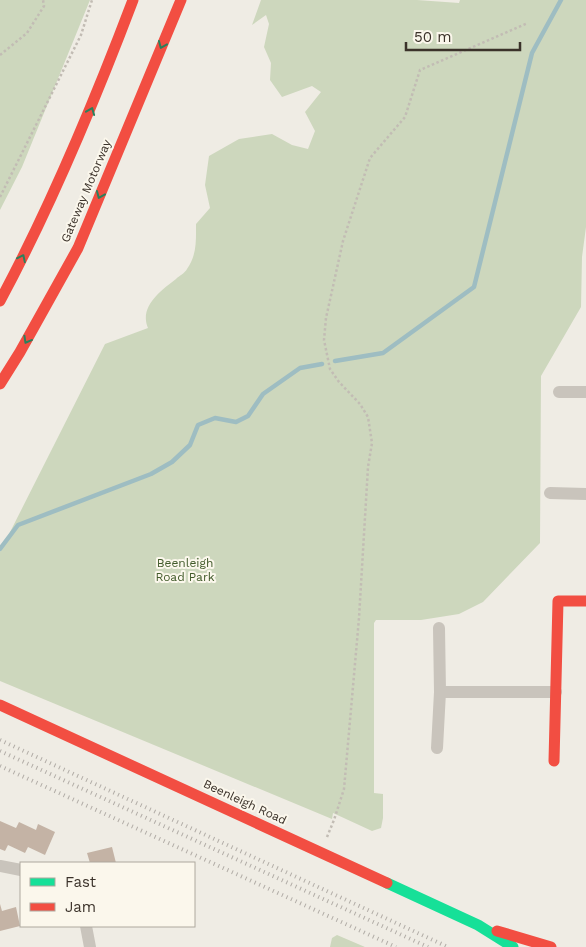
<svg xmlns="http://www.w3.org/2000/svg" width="586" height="947" viewBox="0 0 586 947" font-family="'Work Sans',sans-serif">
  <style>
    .green { fill: #cdd7bd }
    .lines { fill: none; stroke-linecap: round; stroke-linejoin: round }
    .stream { stroke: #9ebdc2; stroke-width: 4.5 }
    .building { fill: #c4b3a5 }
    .path { stroke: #c2bcb4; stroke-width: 2.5; stroke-dasharray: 2.5 2.5; stroke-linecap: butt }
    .street { stroke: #c9c4bc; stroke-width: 12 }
    .fast { stroke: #16e098; stroke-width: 11 }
    .jam { stroke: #f24e42; stroke-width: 11 }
    .rail { stroke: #b1aca6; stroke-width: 4; stroke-dasharray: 1 4; stroke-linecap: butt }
    .oneway { stroke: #2a805c }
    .labels { text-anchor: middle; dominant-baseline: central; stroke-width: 4; stroke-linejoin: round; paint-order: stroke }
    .street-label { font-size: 12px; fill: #3b322a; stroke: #fbf7ec }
    .park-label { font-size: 12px; fill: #425b2b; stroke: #fbf7ec }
  </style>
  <rect width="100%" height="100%" fill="#efece4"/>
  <path class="green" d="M 0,0 L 90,0 L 22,167 L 0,210 Z
    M 261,0 L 417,0 L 459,3 L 460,0 L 586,0 L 586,227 L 582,257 L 581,307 L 541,376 L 540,543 L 483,602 L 459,614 L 421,620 L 376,620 L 374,623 L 374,793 L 383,794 L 383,818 L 381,828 L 372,831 L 333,813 L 332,819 L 0,681 L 0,552 L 105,344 L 148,328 C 139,307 160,291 176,279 C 179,276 185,273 187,269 C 197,255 196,240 196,224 L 210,208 L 205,185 L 209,156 L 239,139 L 272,134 L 292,145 L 308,149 L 315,131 L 305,112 L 321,92 L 312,86 L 282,97 L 270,80 L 271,63 L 264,47 L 269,24 L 266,15 L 252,25 Z
    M 337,935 L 365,947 L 330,947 L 332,938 Z"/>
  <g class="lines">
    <path class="stream" d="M 335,361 L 383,353 L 474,287 L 532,53 L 561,0
      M 0,549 L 18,525 L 151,474 L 172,462 L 190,445 L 198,425 L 215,418 L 236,422 L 248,416 L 263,394 L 300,368 L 322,364"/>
  </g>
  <path class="building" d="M 0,821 L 16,828 L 19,822 L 36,830 L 38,824 L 55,832 L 45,855 L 28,847 L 25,853 L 8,845 L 5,851 L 0,849 Z
    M 112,847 L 116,863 L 90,863 L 87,853 Z
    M 0,904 L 2,911 L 16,907 L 20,926 L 0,931 Z"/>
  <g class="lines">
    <path class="path" d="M 0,55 L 27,33 L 44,6 L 43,0
      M 0,197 L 81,35 L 92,0
      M 327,837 L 334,820 L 344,789 L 359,618 L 368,467 L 372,443 L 368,417 L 360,404 L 339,382 L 330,369 L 324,340 L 326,318 L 343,241 L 370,158 L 405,117 L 420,70 L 528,23"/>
    <path class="street" d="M 559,392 L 586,392
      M 550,493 L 586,494
      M 440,692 L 556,692
      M 437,748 L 440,692 L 439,628
      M 0,866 L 21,870
      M 86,926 L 90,947"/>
    <path class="fast" d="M 387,883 L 478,925 L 513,947"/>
    <path class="jam" d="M 0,301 C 52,204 94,103 133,0
      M 0,384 L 20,352 L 78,248 L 181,0
      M 0,705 L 387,883
      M 554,761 L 558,601 L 586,601
      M 497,931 L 551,947"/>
    <path class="rail" d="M 0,740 L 448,947
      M 0,751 L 428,947
      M 0,766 L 396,947"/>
  </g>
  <defs><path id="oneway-chevron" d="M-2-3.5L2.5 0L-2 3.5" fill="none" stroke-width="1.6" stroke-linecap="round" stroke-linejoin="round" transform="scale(1.25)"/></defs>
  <g class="oneway">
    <use href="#oneway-chevron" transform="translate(162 45) rotate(113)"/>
    <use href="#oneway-chevron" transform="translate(91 111) rotate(-68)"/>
    <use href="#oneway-chevron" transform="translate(100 195) rotate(113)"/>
    <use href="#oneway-chevron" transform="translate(22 258) rotate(-64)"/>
    <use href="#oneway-chevron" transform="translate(27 340) rotate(119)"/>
  </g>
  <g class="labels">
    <g class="street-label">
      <text transform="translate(86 191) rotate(-67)">Gateway Motorway</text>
      <text transform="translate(245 802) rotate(25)">Beenleigh Road</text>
    </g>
    <g class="park-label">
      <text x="185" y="563">Beenleigh<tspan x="185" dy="14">Road Park</tspan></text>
    </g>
  </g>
  <rect x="20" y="862" width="175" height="65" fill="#fbf7ec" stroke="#aea89e"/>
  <rect x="30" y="878" width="25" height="8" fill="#16e098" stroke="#aea89e"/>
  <text x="65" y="887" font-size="15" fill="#3b322a">Fast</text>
  <rect x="30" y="903" width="25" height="8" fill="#f24e42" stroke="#aea89e"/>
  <text x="65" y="912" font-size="15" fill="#3b322a">Jam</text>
  <path d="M406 42v8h114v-8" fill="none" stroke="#3b322a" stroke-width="2.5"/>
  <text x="414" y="42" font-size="15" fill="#3b322a" stroke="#fbf7ec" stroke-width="4" paint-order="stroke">50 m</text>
</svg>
